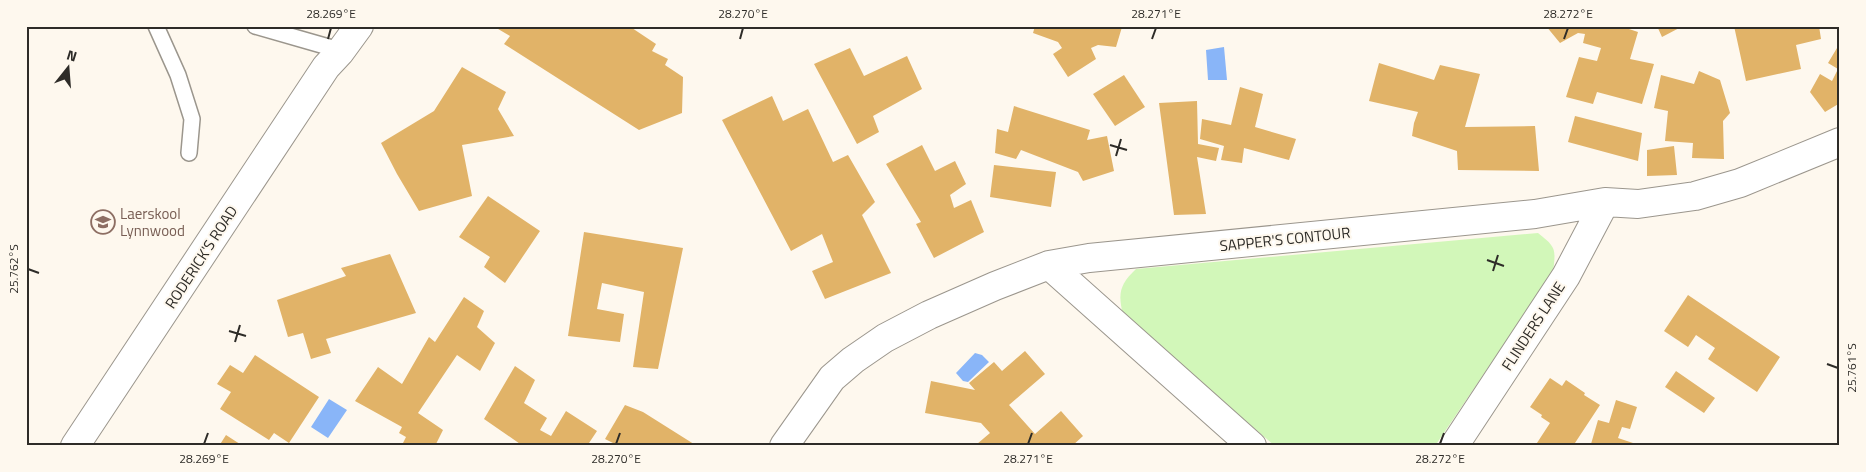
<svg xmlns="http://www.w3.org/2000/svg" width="1866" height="472" viewBox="0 0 1866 472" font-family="'Titillium Web',sans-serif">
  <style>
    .green { fill: #d2f7b9 }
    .water { fill: #89b5f8 }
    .building { fill: #e1b368 }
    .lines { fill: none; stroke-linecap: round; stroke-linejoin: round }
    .lane-casing { stroke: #9b968d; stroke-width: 18 }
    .street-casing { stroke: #9b968d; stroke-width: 30 }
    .lane { stroke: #fff; stroke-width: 15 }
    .street { stroke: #fff; stroke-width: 28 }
    .ticks { fill: none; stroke: #2e2c28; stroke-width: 2 }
    .labels { text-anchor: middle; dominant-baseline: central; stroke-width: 4; stroke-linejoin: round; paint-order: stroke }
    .education-label { font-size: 15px; fill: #785e54; stroke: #fef8ee; text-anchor: start }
    .street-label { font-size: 15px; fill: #2e2c28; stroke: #fef8ee }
    .neatline { fill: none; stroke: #2e2c28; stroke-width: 2 }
    .ticks-label { font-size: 12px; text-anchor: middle; fill: #2e2c28 }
  </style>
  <rect width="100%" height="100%" fill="#fef8ee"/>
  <path class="green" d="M 1538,233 C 1556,247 1556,249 1553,272 L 1435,446 L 1275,446 L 1123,315 C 1118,294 1119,285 1136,269 Z"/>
  <path class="water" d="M 1224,47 L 1227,80 L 1208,80 L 1206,50 Z
    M 975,353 L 982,355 L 989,362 L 968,382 L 963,381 L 956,373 Z
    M 329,399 L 347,410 L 328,438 L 311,427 Z"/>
  <path class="building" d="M 493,26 L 629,26 L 656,44 L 652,51 L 668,59 L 665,65 L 683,77 L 682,113 L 639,130 L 504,44 L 510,36 Z
    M 1035,26 L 1119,26 L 1122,27 L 1116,47 L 1098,45 L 1091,48 L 1096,59 L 1068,77 L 1053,54 L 1062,48 L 1058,42 L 1033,33 Z
    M 1546,26 L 1620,26 L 1638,32 L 1630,59 L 1654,64 L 1642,104 L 1597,92 L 1593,104 L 1566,97 L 1579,57 L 1597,61 L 1601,48 L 1583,43 L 1585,34 L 1578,33 L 1560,43 Z
    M 1657,26 L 1683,26 L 1662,37 Z
    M 1734,26 L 1819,26 L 1821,39 L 1796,45 L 1801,69 L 1746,81 Z
    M 1840,43 L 1840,103 L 1825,112 L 1810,92 L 1820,74 L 1832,81 L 1838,69 L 1828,63 Z
    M 850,48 L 864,76 L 907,56 L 922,89 L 873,116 L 879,132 L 857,144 L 814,64 Z
    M 1379,63 L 1434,80 L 1440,65 L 1480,74 L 1465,127 L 1535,126 L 1539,171 L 1458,170 L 1457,151 L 1412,136 L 1414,123 L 1418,112 L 1369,101 Z
    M 462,67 L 506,92 L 498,109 L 514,136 L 462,145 L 472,196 L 419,211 L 397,174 L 381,143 L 434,111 Z
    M 1699,71 L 1720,80 L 1730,113 L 1723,121 L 1724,159 L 1692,158 L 1693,143 L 1665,141 L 1668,111 L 1654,108 L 1661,75 L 1694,84 Z
    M 1124,75 L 1145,107 L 1115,126 L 1093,94 Z
    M 1240,87 L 1263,94 L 1255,127 L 1296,139 L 1289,160 L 1244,148 L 1242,163 L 1221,160 L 1224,146 L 1200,139 L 1202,119 L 1231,125 Z
    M 772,96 L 783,121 L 808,109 L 833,162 L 848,155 L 875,202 L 862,215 L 891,273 L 825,299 L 812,271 L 833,262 L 822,234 L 791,251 L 722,120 Z
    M 1197,101 L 1198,144 L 1219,148 L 1216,161 L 1197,157 L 1206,214 L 1174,215 L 1159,103 Z
    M 1014,106 L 1090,130 L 1087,140 L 1107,136 L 1114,171 L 1083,181 L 1078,172 L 1021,150 L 1016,159 L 995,153 L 997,129 L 1008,132 Z
    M 1575,116 L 1642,133 L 1638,161 L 1568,142 Z
    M 922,145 L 935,171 L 955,161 L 966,184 L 950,195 L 954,208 L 971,200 L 984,232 L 934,258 L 916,224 L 921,222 L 886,164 Z
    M 1674,146 L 1677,175 L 1647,176 L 1647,150 Z
    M 994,165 L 1056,172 L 1051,207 L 990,197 Z
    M 488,196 L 540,231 L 505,283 L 484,267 L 490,257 L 459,237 Z
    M 584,232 L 683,248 L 658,369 L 633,367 L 644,292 L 602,283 L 597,309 L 624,314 L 620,342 L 568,336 Z
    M 390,254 L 416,313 L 326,339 L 331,353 L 311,359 L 303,333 L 288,337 L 277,300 L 346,276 L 341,268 Z
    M 1688,295 L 1780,357 L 1757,392 L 1708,359 L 1715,348 L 1696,335 L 1688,347 L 1664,331 Z
    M 464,297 L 484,311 L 477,327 L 495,343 L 480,371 L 457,355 L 418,413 L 443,430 L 435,446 L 404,446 L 402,445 L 406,437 L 399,433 L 402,427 L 355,401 L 378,367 L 402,384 L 429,337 L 435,342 Z
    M 1025,351 L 1045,374 L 1009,405 L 1035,434 L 1061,411 L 1083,436 L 1072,446 L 978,446 L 977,444 L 990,433 L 981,423 L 925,413 L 931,381 L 975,390 L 969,383 L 994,362 L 1002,371 Z
    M 255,355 L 319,397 L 289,443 L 274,433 L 269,440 L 220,409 L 231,392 L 217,384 L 230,365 L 243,373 Z
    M 515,366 L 535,380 L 524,403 L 547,418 L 540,430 L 551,436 L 566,411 L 597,431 L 587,446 L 523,446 L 484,419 Z
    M 1676,371 L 1715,398 L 1704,413 L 1665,387 Z
    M 1550,378 L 1562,386 L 1566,380 L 1585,393 L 1584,395 L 1600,405 L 1573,446 L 1535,446 L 1550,423 L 1541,417 L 1542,415 L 1530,407 Z
    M 1616,400 L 1637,407 L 1630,429 L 1622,427 L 1618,438 L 1642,446 L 1585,446 L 1586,443 L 1591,444 L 1598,420 L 1609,423 Z
    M 625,405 L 643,412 L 697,446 L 619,446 L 605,439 Z
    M 226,435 L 243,446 L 219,446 Z"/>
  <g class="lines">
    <g class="lane-casing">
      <path id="lane" d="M 156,26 L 178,75 L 192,119 L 189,153
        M 255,26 L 332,48"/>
    </g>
    <g class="street-casing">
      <path id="street" d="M 1049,265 L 1252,446
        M 75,446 L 326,67 L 340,52 L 359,26
        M 784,446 L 832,378 L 853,360 L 885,338 L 929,315 L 995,286 L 1049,265 L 1089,258 L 1535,214 L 1605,202 L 1638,204 L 1695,196 L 1740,183 L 1840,142
        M 1454,446 L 1566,276 L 1605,202"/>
    </g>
    <use href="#lane" class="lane"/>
    <use href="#street" class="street"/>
  </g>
  <path class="ticks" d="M 328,39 L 331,28M 740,39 L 743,28M 1152,39 L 1156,28M 1564,39 L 1568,28M 1110,145 L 1127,150M 1116,156 L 1121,139M 1487,260 L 1504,266M 28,269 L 39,273M 1493,271 L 1498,255M 229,331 L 246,336M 235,342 L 240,325M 1827,364 L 1838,368M 204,444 L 208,433M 616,444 L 620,433M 1028,444 L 1032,433M 1440,444 L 1444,433"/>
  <defs>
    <g id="school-ring" transform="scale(1.25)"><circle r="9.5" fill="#fef8ee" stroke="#8d6e63" stroke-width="1.5"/><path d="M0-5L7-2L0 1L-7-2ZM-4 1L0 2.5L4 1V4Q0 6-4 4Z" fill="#8d6e63"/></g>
  </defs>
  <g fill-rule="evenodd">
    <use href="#school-ring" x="103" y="222"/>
  </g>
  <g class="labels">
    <g class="education-label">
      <text x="120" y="213">Laerskool<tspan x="120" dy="17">Lynnwood</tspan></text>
    </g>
    <g class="street-label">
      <text transform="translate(1285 239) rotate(-6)">SAPPER'S CONTOUR</text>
      <text transform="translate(201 257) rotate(-57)">RODERICK'S ROAD</text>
      <text transform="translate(1533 326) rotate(-57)">FLINDERS LANE</text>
    </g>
  </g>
  <rect width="1866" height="472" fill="none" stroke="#fef8ee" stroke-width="55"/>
  <g transform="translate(68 68) rotate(17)" stroke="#fef8ee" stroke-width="4" paint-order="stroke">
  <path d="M0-4L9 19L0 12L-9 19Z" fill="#2e2c28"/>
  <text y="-8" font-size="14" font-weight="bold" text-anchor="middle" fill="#2e2c28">N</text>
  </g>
  <rect x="28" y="28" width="1810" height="416" class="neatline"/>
  <g class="ticks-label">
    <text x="331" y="18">28.269°E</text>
    <text x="743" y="18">28.270°E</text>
    <text x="1156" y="18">28.271°E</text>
    <text x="1568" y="18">28.272°E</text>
    <text transform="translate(14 269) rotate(-90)" y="4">25.762°S</text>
    <text transform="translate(1852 368) rotate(-90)" y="4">25.761°S</text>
    <text x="204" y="463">28.269°E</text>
    <text x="616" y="463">28.270°E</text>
    <text x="1028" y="463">28.271°E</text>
    <text x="1440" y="463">28.272°E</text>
  </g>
</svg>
